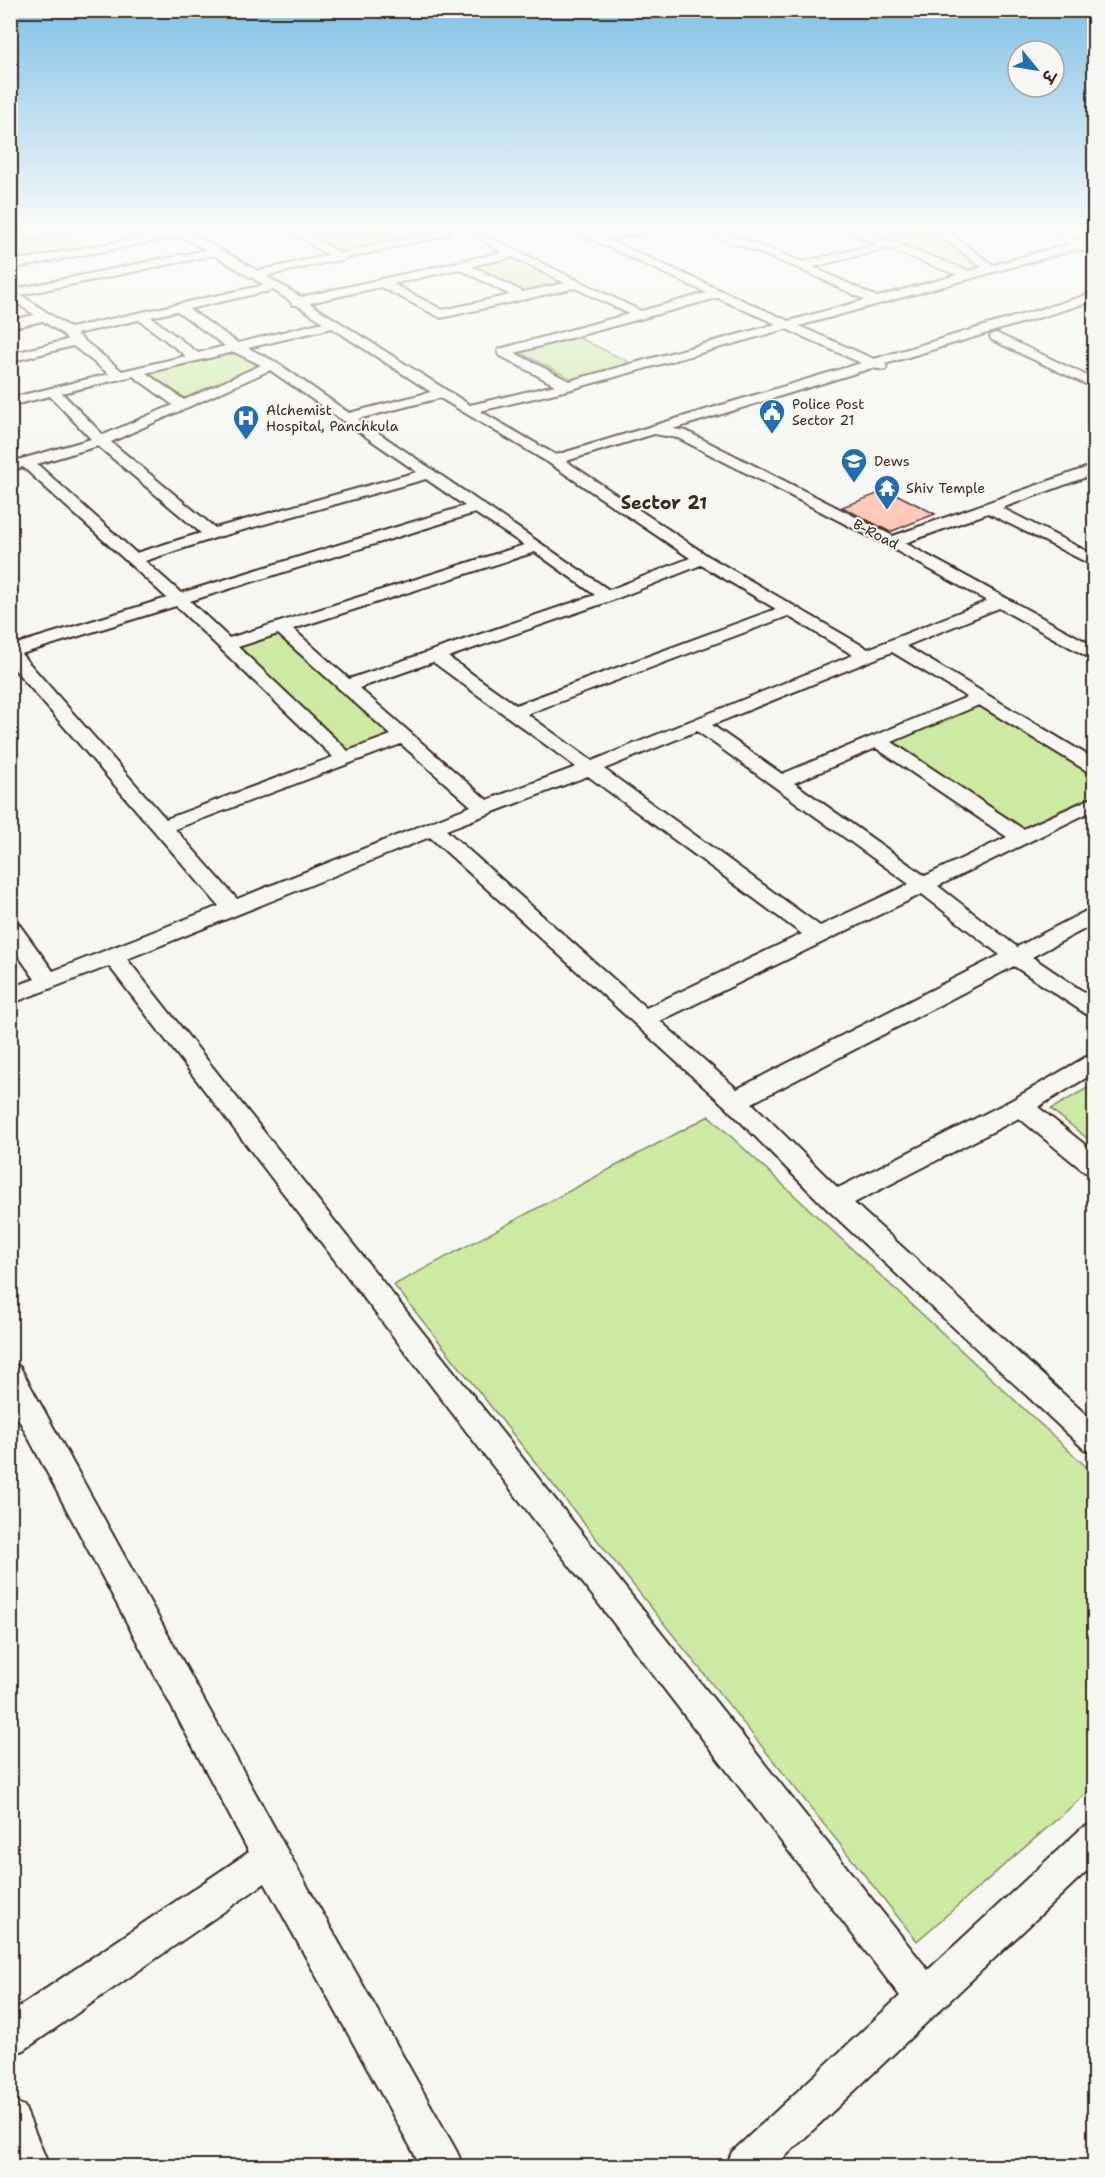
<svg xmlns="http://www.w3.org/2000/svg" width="1105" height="2177" viewBox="0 0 1105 2177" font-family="'Shantell Sans','Playpen Sans Deva',sans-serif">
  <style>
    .green { fill: #cceaa2; stroke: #848a60; stroke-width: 1.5 }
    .building { fill: #ffc5b5; stroke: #3b2a1e; stroke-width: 1.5 }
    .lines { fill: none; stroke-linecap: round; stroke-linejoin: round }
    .minor-casing { stroke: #3b2a1e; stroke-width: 4 }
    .minor { fill: #f6f6f2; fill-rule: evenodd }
    .labels { text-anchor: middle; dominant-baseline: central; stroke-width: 4.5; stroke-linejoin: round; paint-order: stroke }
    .far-poi-label { font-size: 14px; fill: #3b2a1e; stroke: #f6f6f2; text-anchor: start }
    .far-street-label { font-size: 14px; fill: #3b2a1e; stroke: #f6f6f2 }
    .far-district-label { font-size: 18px; font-weight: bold; fill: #3b2a1e; stroke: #f6f6f2 }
  </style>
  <rect width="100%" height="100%" fill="#f6f6f2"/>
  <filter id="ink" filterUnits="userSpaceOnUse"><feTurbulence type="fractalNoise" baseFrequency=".0167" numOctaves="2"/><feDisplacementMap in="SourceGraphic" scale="12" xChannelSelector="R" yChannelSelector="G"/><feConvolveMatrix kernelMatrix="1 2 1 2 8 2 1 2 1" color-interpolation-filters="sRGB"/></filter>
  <g filter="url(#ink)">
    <path class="green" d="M 300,229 L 377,229 L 399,240 L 344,253 Z
      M 859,229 L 931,229 L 981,266 L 967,270 Z
      M 66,232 L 88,247 L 24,260 L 11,250 L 11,243 Z
      M 511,255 L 568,283 L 524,294 L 468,265 Z
      M 575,336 L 631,363 L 574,380 L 519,352 Z
      M 242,351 L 262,365 L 188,400 L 148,374 Z
      M 279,633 L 391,734 L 348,750 L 238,647 Z
      M 980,704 L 1094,776 L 1094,795 L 1020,829 L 891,740 Z
      M 1094,1084 L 1094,1144 L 1051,1109 Z
      M 709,1116 L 1094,1474 L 1094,1787 L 917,1941 L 394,1285 Z"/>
    <path class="building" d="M 888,490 L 935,514 L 890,532 L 842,507 Z"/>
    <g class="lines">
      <g class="minor-casing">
        <path id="minor" d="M 47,229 L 68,229 L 62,232 L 10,242 L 10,236 Z
          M 173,229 L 185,229 L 258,271 L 328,255 L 286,229 L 298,229 L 340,253 L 444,230 L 450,233 L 448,235 L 347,258 L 341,261 L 337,260 L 266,276 L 301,297 L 503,252 L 476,238 L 474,236 L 480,233 L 641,311 L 707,293 L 569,229 L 583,229 L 596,234 L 636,229 L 660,229 L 655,232 L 607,239 L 789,321 L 865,300 L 798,268 L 704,231 L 703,229 L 717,229 L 803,262 L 877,244 L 843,229 L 858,229 L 969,271 L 982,268 L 932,229 L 944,229 L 993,265 L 1069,244 L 1049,229 C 1066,229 1078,241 1094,247 L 1094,254 L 1077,249 L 799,326 L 874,359 L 1094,293 L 1094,301 L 885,364 L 887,367 L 885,370 L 872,368 L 673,429 L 686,431 L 893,536 L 1094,465 L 1094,474 L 1002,508 L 1094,555 L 1094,566 L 988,513 L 905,543 L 1094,646 L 1094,658 L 1088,657 L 999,608 L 906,646 L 1094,759 L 1094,773 L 1087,771 L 979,705 L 892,742 L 1023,829 L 1094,797 L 1094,810 L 938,886 L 1017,947 L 1086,911 L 1094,909 L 1094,924 L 1032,957 L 1094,999 L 1094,1017 L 1086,1014 L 1014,966 L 752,1103 L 838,1188 L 1012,1100 L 1086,1057 L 1094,1055 L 1094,1073 L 1038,1107 L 1094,1152 L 1094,1174 L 1085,1172 L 1019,1118 L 854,1203 L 1094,1422 L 1094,1452 L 1084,1449 L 826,1208 L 726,1107 L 430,837 L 127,959 L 928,1970 L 1082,1828 L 1094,1823 L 1094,1864 L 775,2166 L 726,2166 L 732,2152 L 900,1996 L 109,966 L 10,1004 L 10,988 L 35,979 L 10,944 L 10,921 L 18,923 L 53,971 L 219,906 L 10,664 L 10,646 L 167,598 L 23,467 L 16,469 L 10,468 L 11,462 L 91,439 L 50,396 L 10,406 L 10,398 L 109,374 L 73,346 L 10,362 L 10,354 L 67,340 L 64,335 L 43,321 L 10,328 L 10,320 L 35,315 L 10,299 L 10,290 L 206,250 L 181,236 L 10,269 L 10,262 L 174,231 ZM 887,248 L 957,275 L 877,297 L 813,267 ZM 214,255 L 264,285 L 70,328 L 21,295 ZM 513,257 L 565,283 L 523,292 L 472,266 ZM 459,269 L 510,295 L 443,310 L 393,284 ZM 381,287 L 441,318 L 575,288 L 629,314 L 499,349 L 498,352 L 499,355 L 555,385 L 470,405 L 309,303 ZM 273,290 L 290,301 L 292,305 L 297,305 L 323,322 L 238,343 L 189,309 ZM 717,298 L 776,324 L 569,381 L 515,353 ZM 177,311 L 225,346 L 198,353 L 151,317 ZM 139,320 L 186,356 L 122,371 L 76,334 ZM 332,328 L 431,392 L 349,413 L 276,362 L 248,348 ZM 786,329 L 861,363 L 556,455 L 480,411 L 572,389 ZM 234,352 L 261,365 L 184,400 L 146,373 ZM 270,370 L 417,472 L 215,528 L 111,442 ZM 133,376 L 173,405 L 103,435 L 62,393 ZM 440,398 L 549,463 L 690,558 L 609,590 L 358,419 ZM 654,434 L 678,438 L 886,545 L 987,601 L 868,649 L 708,556 L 566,461 ZM 98,446 L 201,533 L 136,553 L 37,464 ZM 426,479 L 465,506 L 181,593 L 145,561 L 218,537 ZM 475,513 L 524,545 L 229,638 L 190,601 ZM 535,552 L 595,595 L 349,679 L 293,629 ZM 701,565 L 776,609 L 516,705 L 448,657 L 613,600 ZM 176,606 L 333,757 L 166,819 L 21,654 ZM 788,616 L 853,655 L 592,761 L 527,714 ZM 278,634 L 391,735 L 348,751 L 238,647 ZM 892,652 L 967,697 L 782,774 L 712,725 ZM 433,662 L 576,767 L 487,800 L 359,688 ZM 697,731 L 909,884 L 820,926 L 604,769 ZM 401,744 L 471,806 L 237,899 L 175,829 ZM 876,748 L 1007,837 L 925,876 L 794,783 ZM 588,776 L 802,934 L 646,1008 L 446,830 ZM 922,894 L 1000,955 L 737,1089 L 660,1021 Z
          M 996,333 L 1094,379 L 1094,388 L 992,340 L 990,337 L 992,334 Z
          M 10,1363 L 20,1367 L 284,1845 L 457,2152 L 463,2166 L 421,2166 L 265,1883 L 24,2050 L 10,2055 L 10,2013 L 249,1852 L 10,1403 Z
          M 10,2100 L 24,2106 L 49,2166 L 10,2166 Z"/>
      </g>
      <use href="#minor" class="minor"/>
    </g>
  </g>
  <linearGradient id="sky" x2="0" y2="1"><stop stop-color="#81c2e7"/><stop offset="0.43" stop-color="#fbfbf9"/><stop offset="1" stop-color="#fbfbf9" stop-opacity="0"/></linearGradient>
  <rect width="1105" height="533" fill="url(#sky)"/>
  <defs>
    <g id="civic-pin" transform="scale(1.35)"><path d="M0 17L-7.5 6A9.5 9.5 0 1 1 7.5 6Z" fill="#1f6fb2" stroke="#f6f6f2"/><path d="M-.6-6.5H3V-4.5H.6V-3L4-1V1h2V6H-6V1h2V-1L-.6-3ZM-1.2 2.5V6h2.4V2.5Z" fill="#fff"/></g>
    <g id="hospital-pin" transform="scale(1.35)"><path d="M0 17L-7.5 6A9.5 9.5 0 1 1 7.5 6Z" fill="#1f6fb2" stroke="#f6f6f2"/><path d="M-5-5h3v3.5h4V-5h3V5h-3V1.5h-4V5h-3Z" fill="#fff"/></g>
    <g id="school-pin" transform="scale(1.35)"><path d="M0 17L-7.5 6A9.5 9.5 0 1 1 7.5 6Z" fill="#1f6fb2" stroke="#f6f6f2"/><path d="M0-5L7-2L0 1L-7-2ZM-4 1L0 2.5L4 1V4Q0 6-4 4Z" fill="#fff"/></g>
    <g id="temple-pin" transform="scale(1.35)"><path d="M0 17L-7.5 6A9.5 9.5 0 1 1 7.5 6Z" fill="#1f6fb2" stroke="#f6f6f2"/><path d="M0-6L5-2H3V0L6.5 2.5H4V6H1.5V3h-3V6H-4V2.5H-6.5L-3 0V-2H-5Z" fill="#fff"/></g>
  </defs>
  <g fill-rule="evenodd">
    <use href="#civic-pin" x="772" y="412"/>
    <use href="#hospital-pin" x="246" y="418"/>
    <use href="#school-pin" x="854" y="461"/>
    <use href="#temple-pin" x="887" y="488"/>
  </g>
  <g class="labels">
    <g class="far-poi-label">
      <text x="792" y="404">Police Post<tspan x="792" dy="16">Sector 21</tspan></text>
      <text x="266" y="410">Alchemist<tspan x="266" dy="16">Hospital, Panchkula</tspan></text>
      <text x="874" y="461">Dews</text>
      <text x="906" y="488">Shiv Temple</text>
    </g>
    <g class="far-street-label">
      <text transform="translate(876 534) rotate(27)">B-Road</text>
    </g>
    <g class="far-district-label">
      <text x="664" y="503">Sector 21</text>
    </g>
  </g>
  <rect width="1105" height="2177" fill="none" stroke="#f6f6f2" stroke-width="36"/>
  <rect x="18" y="18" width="1069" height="2141" fill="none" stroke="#3b2a1e" stroke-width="2" filter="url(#ink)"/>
  <g transform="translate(1036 69) rotate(120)"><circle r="28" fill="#f6f6f2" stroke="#aba49d" stroke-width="1.5"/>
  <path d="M0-4.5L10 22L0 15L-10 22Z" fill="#1f6fb2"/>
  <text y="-9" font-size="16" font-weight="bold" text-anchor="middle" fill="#3b2a1e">उ</text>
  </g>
</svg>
